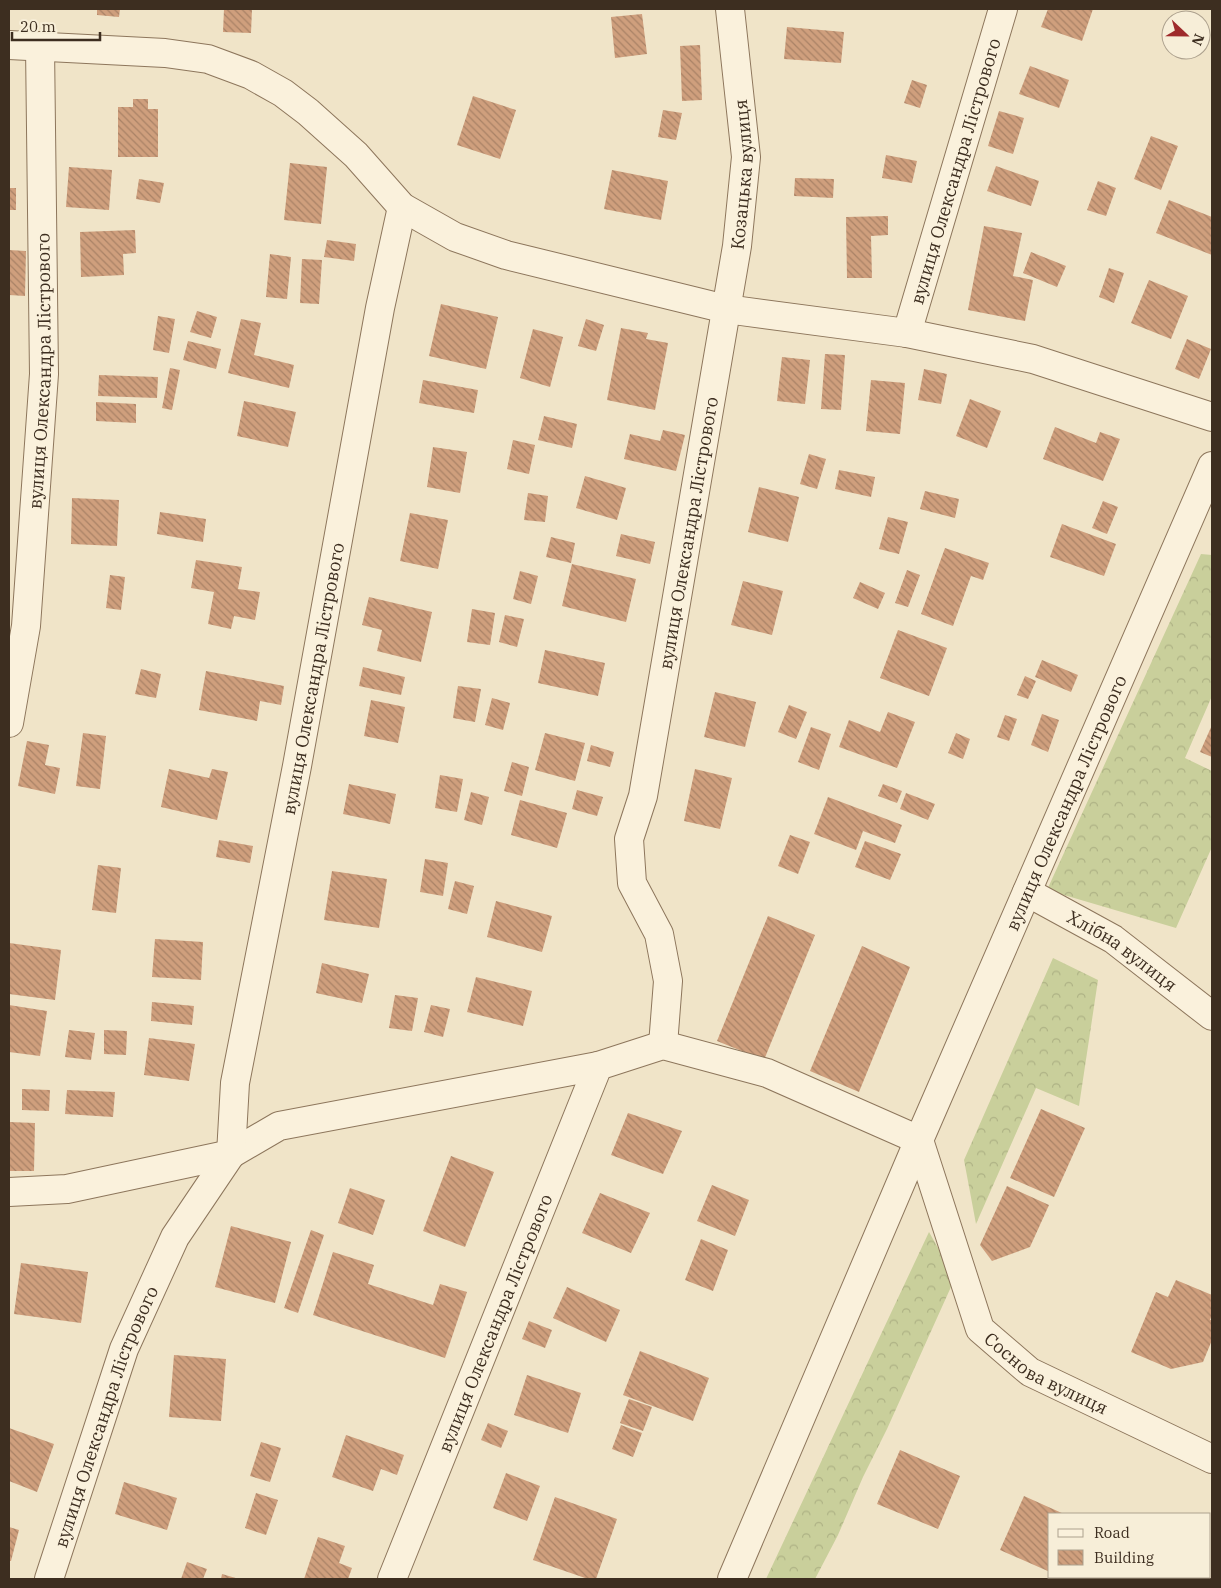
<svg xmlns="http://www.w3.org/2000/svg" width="1221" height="1588" viewBox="0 0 1221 1588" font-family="'IBM Plex Serif',serif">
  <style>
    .forest { fill: url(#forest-crowns) }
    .building { fill: url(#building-back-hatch) }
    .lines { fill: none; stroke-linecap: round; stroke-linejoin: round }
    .minor-casing { stroke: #8d765c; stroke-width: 30 }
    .minor { stroke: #faf1dc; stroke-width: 28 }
    .labels { text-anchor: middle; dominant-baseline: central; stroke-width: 4; stroke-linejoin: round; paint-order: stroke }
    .street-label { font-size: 18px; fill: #3d2e20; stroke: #f7eed8 }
  </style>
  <defs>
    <pattern id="forest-crowns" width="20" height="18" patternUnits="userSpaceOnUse" patternTransform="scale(1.25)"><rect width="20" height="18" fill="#c9cf9b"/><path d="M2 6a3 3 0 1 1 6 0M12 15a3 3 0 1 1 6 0" fill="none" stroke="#aeb285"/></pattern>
    <pattern id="building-back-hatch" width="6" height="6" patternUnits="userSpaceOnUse" patternTransform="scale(1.25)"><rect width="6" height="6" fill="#cf9f7d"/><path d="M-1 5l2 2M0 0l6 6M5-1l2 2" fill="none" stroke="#a98266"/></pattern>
  </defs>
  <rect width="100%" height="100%" fill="#f0e4c8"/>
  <path class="forest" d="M 1201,554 L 1212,555 L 1212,696 L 1185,758 L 1212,771 L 1212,847 L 1176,928 L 1047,890 Z
    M 1053,958 L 1098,980 L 1079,1106 L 1036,1088 L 976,1224 L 964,1160 Z
    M 929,1232 L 955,1278 L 887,1429 L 863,1477 L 838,1535 L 815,1579 L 766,1579 Z"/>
  <path class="building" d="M 97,9 L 120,9 L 119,17 L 97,15 Z
    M 224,9 L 252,9 L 251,33 L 223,32 Z
    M 1048,9 L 1093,9 L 1082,41 L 1041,27 Z
    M 642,14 L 647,54 L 615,58 L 611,17 Z
    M 787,27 L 844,32 L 841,63 L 784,59 Z
    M 700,45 L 702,100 L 682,101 L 680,46 Z
    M 1030,66 L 1069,80 L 1059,108 L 1019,94 Z
    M 912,80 L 927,85 L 920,108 L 904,103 Z
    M 473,96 L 516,110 L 500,159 L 457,145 Z
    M 133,99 L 148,99 L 148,109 L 158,109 L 158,157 L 118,157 L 118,107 L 133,107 Z
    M 663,110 L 682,113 L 676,140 L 658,137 Z
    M 999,111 L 1024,118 L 1013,154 L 988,146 Z
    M 1151,136 L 1178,146 L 1161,190 L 1134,179 Z
    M 886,155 L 917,161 L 912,183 L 882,178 Z
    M 290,163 L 327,167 L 321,224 L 284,220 Z
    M 996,166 L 1039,181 L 1031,206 L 987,191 Z
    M 69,167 L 112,170 L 109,210 L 66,207 Z
    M 612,170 L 668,181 L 661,220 L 604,209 Z
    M 795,178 L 834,179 L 833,198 L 794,196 Z
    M 139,179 L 164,183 L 160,203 L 136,199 Z
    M 1098,181 L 1116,188 L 1106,216 L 1087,210 Z
    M 9,188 L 16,188 L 16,210 L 9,210 Z
    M 1169,200 L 1212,217 L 1212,255 L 1156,233 Z
    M 888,216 L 888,235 L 871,236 L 872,278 L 847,278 L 846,217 Z
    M 984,226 L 1022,233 L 1013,276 L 1033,280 L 1025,321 L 968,310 Z
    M 135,230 L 136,253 L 123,254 L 124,275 L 81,277 L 80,232 Z
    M 327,240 L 356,244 L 354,261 L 324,257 Z
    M 9,250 L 26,251 L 25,296 L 9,295 Z
    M 1031,252 L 1066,266 L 1057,287 L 1023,273 Z
    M 270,254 L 291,257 L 287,299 L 266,297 Z
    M 302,259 L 322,260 L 319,304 L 300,303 Z
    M 1109,268 L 1124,273 L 1114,303 L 1099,297 Z
    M 1149,280 L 1188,296 L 1171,339 L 1131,323 Z
    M 441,304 L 498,317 L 486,369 L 429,356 Z
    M 197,311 L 217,317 L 211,338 L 190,332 Z
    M 158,316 L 175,319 L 169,353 L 153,350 Z
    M 241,319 L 261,323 L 254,355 L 294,365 L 289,388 L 228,373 Z
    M 586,319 L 604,325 L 596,351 L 578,346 Z
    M 621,328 L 648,333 L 646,339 L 668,343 L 655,410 L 607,400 Z
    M 533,329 L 563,337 L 550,387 L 520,378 Z
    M 1187,339 L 1211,349 L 1199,379 L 1175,369 Z
    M 188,341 L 221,349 L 216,369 L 183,360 Z
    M 825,354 L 845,355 L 841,410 L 821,409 Z
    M 782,357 L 810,360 L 805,404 L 777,401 Z
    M 170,368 L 180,370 L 172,410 L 162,408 Z
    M 924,369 L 947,374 L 941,404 L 918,400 Z
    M 99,375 L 158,377 L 157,398 L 98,396 Z
    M 423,380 L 478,390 L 474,413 L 419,403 Z
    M 871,380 L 905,383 L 900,434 L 866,431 Z
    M 970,399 L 1001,411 L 987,448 L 956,436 Z
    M 244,401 L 296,412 L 288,447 L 237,436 Z
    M 96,402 L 136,404 L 136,423 L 96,421 Z
    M 544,416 L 577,424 L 572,448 L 538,440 Z
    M 1055,427 L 1096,443 L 1100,432 L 1120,439 L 1103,481 L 1043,459 Z
    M 663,430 L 685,435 L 676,471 L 624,459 L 630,434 L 660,441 Z
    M 513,440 L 535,445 L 529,474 L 507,469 Z
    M 433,447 L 467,452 L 460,493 L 427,487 Z
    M 809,454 L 826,459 L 817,489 L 800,484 Z
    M 839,470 L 875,477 L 871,497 L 835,489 Z
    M 585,476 L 626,488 L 617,520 L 576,508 Z
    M 759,487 L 799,497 L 788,542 L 748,532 Z
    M 925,491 L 959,499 L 955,518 L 920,509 Z
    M 528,493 L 548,496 L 545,522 L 524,520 Z
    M 72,498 L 119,500 L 117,546 L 71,544 Z
    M 1103,501 L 1118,507 L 1107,534 L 1092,528 Z
    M 160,512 L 206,519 L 203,542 L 157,534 Z
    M 410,513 L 448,520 L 438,569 L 400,561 Z
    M 888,517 L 908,522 L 899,554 L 879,549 Z
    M 1062,524 L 1116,544 L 1104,576 L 1050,557 Z
    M 621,534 L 655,542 L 650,564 L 616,556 Z
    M 551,537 L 575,543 L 571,563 L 546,557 Z
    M 945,548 L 989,563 L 983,580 L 971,576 L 953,626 L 921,614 Z
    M 196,560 L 242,567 L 238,589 L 260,592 L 255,620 L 234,616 L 231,629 L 208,624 L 214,592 L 191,588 Z
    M 572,564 L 636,579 L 626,622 L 562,606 Z
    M 907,570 L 920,575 L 908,607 L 895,603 Z
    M 520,571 L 538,576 L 531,604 L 513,599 Z
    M 110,575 L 125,577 L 121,610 L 106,608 Z
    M 743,581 L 783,591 L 772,635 L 731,625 Z
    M 860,582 L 885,593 L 878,609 L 853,598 Z
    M 369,597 L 432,612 L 421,662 L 377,651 L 382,630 L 362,625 Z
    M 472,609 L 495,613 L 490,645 L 467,642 Z
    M 505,615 L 524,619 L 517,647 L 499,642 Z
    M 898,630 L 947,648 L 929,696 L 880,678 Z
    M 545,650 L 605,663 L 598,696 L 538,683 Z
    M 1042,660 L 1078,675 L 1071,692 L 1035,677 Z
    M 363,667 L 405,677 L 401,695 L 359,686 Z
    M 141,669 L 161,674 L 156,698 L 135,694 Z
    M 206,671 L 284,686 L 281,705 L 260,701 L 257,721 L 199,710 Z
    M 1025,676 L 1036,681 L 1028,699 L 1017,695 Z
    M 458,686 L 481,689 L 475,722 L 453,718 Z
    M 715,692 L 756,702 L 745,747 L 704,737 Z
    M 492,698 L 510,703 L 503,730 L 485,725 Z
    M 371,700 L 405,707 L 398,743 L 364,736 Z
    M 789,705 L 807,712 L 796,739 L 778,732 Z
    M 888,712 L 915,722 L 897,768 L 839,747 L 849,720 L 880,732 Z
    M 1042,714 L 1059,720 L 1048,752 L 1031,745 Z
    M 1005,715 L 1017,719 L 1009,741 L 997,737 Z
    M 1212,725 L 1212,757 L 1200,752 Z
    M 811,727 L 831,734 L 819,770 L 798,762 Z
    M 83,733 L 106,736 L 100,789 L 76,786 Z
    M 545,733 L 585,743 L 575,781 L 535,770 Z
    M 956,733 L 970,739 L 963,759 L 948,753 Z
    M 27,741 L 49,745 L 45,765 L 60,768 L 55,794 L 18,786 Z
    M 591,745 L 614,752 L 610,767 L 587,761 Z
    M 512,762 L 529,767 L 522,796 L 504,791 Z
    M 169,769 L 209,778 L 212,769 L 228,772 L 217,820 L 161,807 Z
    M 695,769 L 732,778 L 720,829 L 684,821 Z
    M 440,775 L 463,779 L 457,812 L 435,808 Z
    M 349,784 L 396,794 L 390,824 L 343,814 Z
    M 883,784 L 902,791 L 897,803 L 878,796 Z
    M 577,790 L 603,797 L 597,816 L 572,809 Z
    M 471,792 L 489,797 L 482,825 L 464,820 Z
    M 906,793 L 935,804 L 928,820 L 900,809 Z
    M 828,797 L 902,825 L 895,843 L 863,831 L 856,850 L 814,834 Z
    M 520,800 L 567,813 L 557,848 L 511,835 Z
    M 790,835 L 810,842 L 798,874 L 778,866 Z
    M 219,840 L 253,846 L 250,863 L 216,857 Z
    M 865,841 L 901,854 L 890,880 L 855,867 Z
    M 425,859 L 448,863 L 443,896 L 420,892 Z
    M 98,865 L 121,868 L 116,913 L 92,910 Z
    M 332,871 L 387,879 L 379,928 L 324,920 Z
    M 455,881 L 474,886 L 467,914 L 448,909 Z
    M 496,901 L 552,916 L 542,952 L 487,937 Z
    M 768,916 L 815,935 L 764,1060 L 717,1041 Z
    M 155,939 L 203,942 L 201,980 L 152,977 Z
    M 9,943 L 61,950 L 55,1000 L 9,994 Z
    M 862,946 L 910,967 L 859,1092 L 810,1071 Z
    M 322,963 L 369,974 L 362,1003 L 316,993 Z
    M 476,977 L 532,991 L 523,1026 L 467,1012 Z
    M 395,995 L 418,998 L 412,1031 L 389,1028 Z
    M 152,1002 L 194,1006 L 192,1025 L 151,1021 Z
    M 9,1005 L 47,1011 L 40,1056 L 9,1052 Z
    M 431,1005 L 450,1009 L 443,1037 L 424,1032 Z
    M 69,1030 L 95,1033 L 91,1060 L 65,1057 Z
    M 104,1030 L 127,1031 L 126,1055 L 104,1054 Z
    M 149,1038 L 195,1044 L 189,1081 L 144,1075 Z
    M 22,1089 L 50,1090 L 49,1111 L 22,1110 Z
    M 67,1090 L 115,1092 L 113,1117 L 65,1114 Z
    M 1041,1109 L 1085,1128 L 1054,1197 L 1010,1178 Z
    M 628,1113 L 682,1131 L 663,1174 L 611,1155 Z
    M 9,1122 L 35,1123 L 34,1171 L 9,1171 Z
    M 451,1156 L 494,1172 L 465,1247 L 423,1231 Z
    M 712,1185 L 749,1200 L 735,1236 L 697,1221 Z
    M 1007,1186 L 1049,1205 L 1030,1247 L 992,1261 L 980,1245 Z
    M 350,1188 L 385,1200 L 373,1235 L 338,1223 Z
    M 600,1193 L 650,1213 L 631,1253 L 582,1233 Z
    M 231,1226 L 291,1242 L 275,1303 L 215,1287 Z
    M 311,1230 L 324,1235 L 298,1313 L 284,1308 Z
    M 701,1239 L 728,1250 L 713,1291 L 685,1280 Z
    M 333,1252 L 374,1265 L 368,1284 L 433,1305 L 440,1284 L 467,1292 L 445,1358 L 313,1315 Z
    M 21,1263 L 88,1272 L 81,1323 L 14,1314 Z
    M 1176,1280 L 1212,1295 L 1212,1315 L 1210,1320 L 1212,1320 L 1212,1340 L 1203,1362 L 1171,1369 L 1131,1352 L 1156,1292 L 1168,1297 Z
    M 567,1287 L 620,1310 L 606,1342 L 553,1318 Z
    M 529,1321 L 552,1330 L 545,1348 L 522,1339 Z
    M 640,1351 L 709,1378 L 693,1421 L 623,1395 Z
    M 174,1355 L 226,1359 L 221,1421 L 169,1417 Z
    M 527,1375 L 581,1393 L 568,1433 L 514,1415 Z
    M 629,1399 L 652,1407 L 643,1431 L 620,1423 Z
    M 488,1423 L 508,1431 L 501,1448 L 481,1440 Z
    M 621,1425 L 642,1433 L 633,1457 L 612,1449 Z
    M 9,1428 L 54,1444 L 37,1492 L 9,1481 Z
    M 346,1435 L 404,1455 L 397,1475 L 381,1469 L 373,1491 L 332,1477 Z
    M 261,1442 L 281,1448 L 270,1482 L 250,1476 Z
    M 900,1450 L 960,1476 L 938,1529 L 877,1504 Z
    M 506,1473 L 540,1486 L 527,1521 L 493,1508 Z
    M 124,1482 L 177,1498 L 167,1530 L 115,1514 Z
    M 256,1493 L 278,1500 L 266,1535 L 245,1528 Z
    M 1024,1496 L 1064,1514 L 1050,1514 L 1050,1572 L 1000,1550 Z
    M 555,1497 L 617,1519 L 596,1579 L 588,1579 L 533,1560 Z
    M 9,1527 L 19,1530 L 11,1561 L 9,1561 Z
    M 318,1537 L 345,1546 L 339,1563 L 352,1568 L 348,1579 L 304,1579 Z
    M 187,1562 L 207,1569 L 203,1579 L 181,1579 Z
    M 222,1574 L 239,1579 L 221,1579 Z"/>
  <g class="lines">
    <g class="minor-casing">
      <g id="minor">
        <path d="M 9,45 L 165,53 L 208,59 L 251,75 L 283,93 L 308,112 L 356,155 L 402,207 L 455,237 L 506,255 L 726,309 L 907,333 L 1033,359 L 1212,417"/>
        <path id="s1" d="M 907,333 L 1003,9"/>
        <path id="s2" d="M 9,723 L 26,626 L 44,374 L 40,46"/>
        <path id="s3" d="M 1027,892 L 1113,939 L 1212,1016"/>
        <path id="s4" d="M 663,1045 L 668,981 L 659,934 L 632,883 L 629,839 L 643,796 L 737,246 L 746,157 L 730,9"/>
        <path d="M 9,1192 L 67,1189 L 231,1154 L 279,1126 L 598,1066"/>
        <path id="s5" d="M 49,1579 L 124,1349 L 175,1237 L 231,1154 L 235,1083 L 297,766 L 380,308 L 402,207"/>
        <path id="s6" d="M 392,1579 L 598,1066 L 663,1045 L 767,1073 L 919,1140 L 980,1329 L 1030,1372 L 1212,1459"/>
        <path id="s7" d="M 732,1579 L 919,1140 L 1212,466"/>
      </g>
    </g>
    <use href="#minor" class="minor"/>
  </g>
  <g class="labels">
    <g class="street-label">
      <text stroke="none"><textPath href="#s1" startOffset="169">вулиця Олександра Лістрового</textPath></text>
      <text stroke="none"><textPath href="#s4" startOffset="889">Козацька вулиця</textPath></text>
      <text stroke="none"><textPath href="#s2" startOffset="354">вулиця Олександра Лістрового</textPath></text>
      <text stroke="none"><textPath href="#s4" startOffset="526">вулиця Олександра Лістрового</textPath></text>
      <text stroke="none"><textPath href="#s5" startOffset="948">вулиця Олександра Лістрового</textPath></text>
      <text stroke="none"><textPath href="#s7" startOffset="845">вулиця Олександра Лістрового</textPath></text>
      <text stroke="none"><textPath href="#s3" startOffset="112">Хлібна вулиця</textPath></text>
      <text stroke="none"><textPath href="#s6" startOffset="276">вулиця Олександра Лістрового</textPath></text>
      <text stroke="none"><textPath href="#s6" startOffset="1174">Соснова вулиця</textPath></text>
      <text stroke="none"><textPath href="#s5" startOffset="172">вулиця Олександра Лістрового</textPath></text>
    </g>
  </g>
  <rect width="1221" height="1588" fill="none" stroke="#3d2e20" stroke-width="20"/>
  <rect x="1048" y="1513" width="162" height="65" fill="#f7eed8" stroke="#ada18e"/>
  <rect x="1058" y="1529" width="25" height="8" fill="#faf1dc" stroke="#ada18e"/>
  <text x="1094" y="1538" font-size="15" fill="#3d2e20">Road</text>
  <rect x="1058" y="1550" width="25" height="15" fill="url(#building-back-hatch)" stroke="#ada18e"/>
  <text x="1094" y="1563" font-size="15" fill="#3d2e20">Building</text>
  <g transform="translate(1186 35) rotate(112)"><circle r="24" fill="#f7eed8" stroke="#ada18e"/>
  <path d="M0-4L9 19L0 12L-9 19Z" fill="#9e2a2b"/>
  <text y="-8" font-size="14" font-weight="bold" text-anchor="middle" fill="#3d2e20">N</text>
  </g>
  <path d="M12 32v8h88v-8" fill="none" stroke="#3d2e20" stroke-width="2.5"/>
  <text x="20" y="32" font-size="15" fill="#3d2e20" stroke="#f7eed8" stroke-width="4" paint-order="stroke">20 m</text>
</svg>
